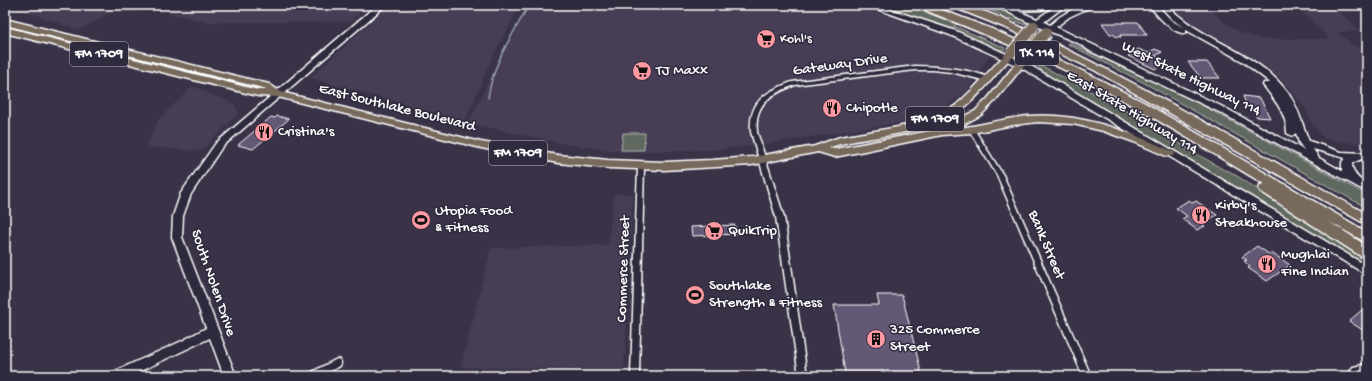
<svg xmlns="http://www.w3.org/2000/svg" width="1372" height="381" viewBox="0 0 1372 381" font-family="'Gochi Hand',sans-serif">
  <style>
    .built { fill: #473e55 }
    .green { fill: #60695e; stroke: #b0b4ae }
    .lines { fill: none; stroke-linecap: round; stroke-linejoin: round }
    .stream { stroke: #979eaf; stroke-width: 1.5 }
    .building { fill: #645874; stroke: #fff }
    .street-casing { stroke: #fff; stroke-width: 3 }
    .secondary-casing { stroke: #fff; stroke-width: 3 }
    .primary-casing { stroke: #fff; stroke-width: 3 }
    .highway-casing { stroke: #fff; stroke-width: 3 }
    .street { fill: #2f2a3d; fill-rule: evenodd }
    .secondary { fill: #2f2a3d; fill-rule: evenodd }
    .primary { fill: #77695c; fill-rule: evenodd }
    .highway { fill: #77695c; fill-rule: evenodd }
    .secondary-bridge-casing { stroke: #fff; stroke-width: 11; stroke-linecap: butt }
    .primary-bridge-casing { stroke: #fff; stroke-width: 12; stroke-linecap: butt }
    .secondary-bridge { stroke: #2f2a3d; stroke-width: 8 }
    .primary-bridge { stroke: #77695c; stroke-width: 10 }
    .labels { text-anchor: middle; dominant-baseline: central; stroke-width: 3; stroke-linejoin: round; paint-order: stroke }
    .far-poi-label { font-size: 13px; fill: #fff; stroke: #2f2a3d; text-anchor: start }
    .shield { fill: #2f2a3d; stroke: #c1bfc5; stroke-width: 1 }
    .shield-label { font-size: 14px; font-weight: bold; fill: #fff }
    .street-label { font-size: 15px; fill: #fff; stroke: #2f2a3d }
    .poi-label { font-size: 15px; fill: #fff; stroke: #2f2a3d; text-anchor: start }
  </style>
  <rect width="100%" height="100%" fill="#3a3348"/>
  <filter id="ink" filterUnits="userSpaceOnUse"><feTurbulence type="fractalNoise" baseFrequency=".025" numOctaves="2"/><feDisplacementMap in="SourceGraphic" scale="8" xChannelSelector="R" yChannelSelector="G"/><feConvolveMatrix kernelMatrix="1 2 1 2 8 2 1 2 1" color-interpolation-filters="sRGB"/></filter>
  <g filter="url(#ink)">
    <path class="built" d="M 5,5 L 369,5 L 350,22 L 209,22 L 168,13 L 165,5 L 135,12 L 111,12 L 79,30 L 30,13 L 5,7 Z
      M 386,5 L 520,5 L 492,58 L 465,121 L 310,78 L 369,24 Z
      M 527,5 L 861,5 L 947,35 L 990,56 L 973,80 L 968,91 L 938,112 L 905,122 L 760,145 L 710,150 L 622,152 L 565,144 L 468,123 Z
      M 1174,5 L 1207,5 L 1223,22 L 1242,33 L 1259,39 L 1330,39 L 1295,5 L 1331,5 L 1361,31 L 1338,32 L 1351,44 L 1367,51 L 1367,145 L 1324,139 L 1311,122 L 1305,108 L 1282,80 L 1258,61 L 1203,33 L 1187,22 L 1174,8 Z
      M 193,86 L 234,104 L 239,113 L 201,151 L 146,147 L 159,119 Z
      M 614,194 L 633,194 L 624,370 L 461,367 L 491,248 L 608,245 Z"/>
    <path class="green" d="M 876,5 L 905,5 L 957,24 L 954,26 L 1005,48 L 1004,50 L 999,50 L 967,37 Z
      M 978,5 L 989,5 L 1025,20 L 1027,23 L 1025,25 Z
      M 1070,43 L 1196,102 L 1367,195 L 1367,208 L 1146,84 L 1068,44 Z
      M 1040,65 L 1113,103 L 1224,170 L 1229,171 L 1367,259 L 1367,265 L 1054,81 L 1044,74 L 1039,67 Z
      M 623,133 L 645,133 L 644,150 L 621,150 Z"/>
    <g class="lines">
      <path class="stream" d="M 488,98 C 493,63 512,35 529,5"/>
    </g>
    <path class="building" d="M 1123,22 L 1138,22 L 1147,35 L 1120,35 L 1121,37 L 1115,36 L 1113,34 L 1110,34 L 1102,23 L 1124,23 Z
      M 1138,49 L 1148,53 L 1155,49 L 1162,52 L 1155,56 L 1166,62 L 1155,69 L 1128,56 Z
      M 1188,62 L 1207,62 L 1220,78 L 1201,78 Z
      M 1243,96 L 1260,98 L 1270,118 L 1257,117 L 1252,106 L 1247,106 Z
      M 277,116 L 289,119 L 253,149 L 238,145 L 271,117 L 275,118 Z
      M 1189,200 L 1193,203 L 1196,201 L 1217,215 L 1202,224 L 1205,226 L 1197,230 L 1182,219 L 1187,216 L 1176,208 Z
      M 735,225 L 736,234 L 692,236 L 691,227 Z
      M 1257,246 L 1269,254 L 1270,253 L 1278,257 L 1290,265 L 1267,281 L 1248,268 L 1250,267 L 1244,261 L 1247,260 L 1242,257 Z
      M 877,295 L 902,295 L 922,376 L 894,376 L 893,373 L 845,373 L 834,305 L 879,305 Z
      M 1362,310 L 1367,314 L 1367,333 L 1349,321 Z"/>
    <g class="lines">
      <g class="street-casing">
        <path id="street" d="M 915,66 C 933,66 976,69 990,79 L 987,81 L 951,72 L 933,70 L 915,70 L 795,85 C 771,94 754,103 757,132 L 784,217 L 807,376 L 799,376 L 776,217 L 751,132 C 748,101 767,91 792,82 Z
          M 972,128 L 974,129 L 1003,175 L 1091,376 L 1083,376 L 997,175 L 969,130 Z
          M 639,164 L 641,164 L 644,166 L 639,374 L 638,376 L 632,376 L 631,374 L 638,166 Z
          M 337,359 L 340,360 L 341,363 L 340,366 L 321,376 L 309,376 L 310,373 Z
          M 1367,364 L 1367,372 L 1359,373 L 1356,376 L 1347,376 L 1353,367 Z"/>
      </g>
      <g class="secondary-casing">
        <path id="secondary" d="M 377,5 L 386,5 L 222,147 L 191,194 L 183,216 L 182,237 L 236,376 L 224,376 L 210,338 L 130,376 L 111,376 L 113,372 L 182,341 L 206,328 L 172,237 L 173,216 L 181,193 L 216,143 Z
          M 866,5 L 877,5 L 956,31 L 1026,63 L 1367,266 L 1367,275 L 1020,67 L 950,35 Z
          M 994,5 L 1031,7 L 1054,5 L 1041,10 L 1018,11 L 1037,19 L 1057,5 L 1066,5 L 1044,22 L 1050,25 C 1063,13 1077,5 1095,5 L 1069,17 L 1056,27 L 1225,108 L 1304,150 L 1299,143 L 1296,133 L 1292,136 L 1287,133 C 1287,114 1274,99 1263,85 L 1264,83 L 1270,83 L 1268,81 L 1242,61 L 1186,30 L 1186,33 C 1173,35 1156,14 1149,5 L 1157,5 L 1171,20 L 1184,28 L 1172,19 L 1159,5 L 1167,5 C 1202,42 1258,51 1288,93 C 1299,108 1302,125 1309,141 L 1341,152 L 1367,153 L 1367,159 L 1362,159 L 1352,163 C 1352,173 1358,179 1367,184 L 1367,192 L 1219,112 L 1090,51 L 1078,43 L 1034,25 ZM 1313,149 L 1345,158 L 1342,162 L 1342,171 L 1319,158 Z"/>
      </g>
      <g class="primary-casing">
        <path id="primary" d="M 5,19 L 269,84 L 281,92 L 481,142 L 558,155 L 608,160 L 664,162 L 712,160 L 752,157 L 815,146 L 840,137 L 898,127 L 926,120 L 947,111 L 956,105 L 972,90 L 1008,51 L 1014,51 L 1015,53 L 1014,55 C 994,74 978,101 953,115 C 927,130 896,134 867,139 C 854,141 841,143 828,148 L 835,149 L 935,130 L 975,111 L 988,98 L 1021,57 L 1024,56 L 1029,59 L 994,102 L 981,115 L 957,128 C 981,126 1005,118 1029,116 C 1080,112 1128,131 1174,152 L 1175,154 L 1174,156 L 1166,156 L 1134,142 L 1103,131 L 1073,124 L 1038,122 L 1013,125 L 972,133 L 942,135 L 835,157 L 818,152 L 752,165 L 664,170 L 608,168 L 558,163 L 481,148 L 278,97 L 258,96 L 5,33 L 5,27 L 258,90 L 266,90 L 263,88 L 5,25 Z"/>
      </g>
      <g class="highway-casing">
        <path id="highway" d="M 915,5 L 929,5 L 992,29 L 1091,75 L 1145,103 L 1367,232 L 1367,243 L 1328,221 L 1367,246 L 1367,258 L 1362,257 L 1260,191 L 1259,188 L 1260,185 L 1264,184 C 1204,148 1145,111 1083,79 C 1029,52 973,29 917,7 Z
          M 951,5 C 981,5 1020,27 1047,40 C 1157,92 1261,155 1367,214 L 1367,225 L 1094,70 L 1006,28 L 953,7 Z"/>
      </g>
      <use href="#street" class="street"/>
      <use href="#secondary" class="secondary"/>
      <use href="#primary" class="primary"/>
      <use href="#highway" class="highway"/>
      <g class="secondary-bridge-casing">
        <path id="secondary-bridge" d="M 1036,62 L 1055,40"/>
      </g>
      <g class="primary-bridge-casing">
        <path id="primary-bridge" d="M 1011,53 L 1034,26
          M 1024,59 L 1046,32"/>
      </g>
      <use href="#secondary-bridge" class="secondary-bridge"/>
      <use href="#primary-bridge" class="primary-bridge"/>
    </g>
  </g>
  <defs>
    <g id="supermarket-disc" transform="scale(1)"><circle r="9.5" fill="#ff9aa2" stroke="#2f2a3d"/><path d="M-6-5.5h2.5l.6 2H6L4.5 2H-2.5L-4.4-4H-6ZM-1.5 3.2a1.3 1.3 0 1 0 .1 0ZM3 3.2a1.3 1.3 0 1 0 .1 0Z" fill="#111"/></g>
    <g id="restaurant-disc" transform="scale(1)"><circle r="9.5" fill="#ff9aa2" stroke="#2f2a3d"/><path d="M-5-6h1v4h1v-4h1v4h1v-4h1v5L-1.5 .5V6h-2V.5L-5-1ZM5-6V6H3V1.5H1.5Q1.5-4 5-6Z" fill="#111"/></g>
    <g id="stadium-disc" transform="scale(1)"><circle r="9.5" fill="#ff9aa2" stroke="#2f2a3d"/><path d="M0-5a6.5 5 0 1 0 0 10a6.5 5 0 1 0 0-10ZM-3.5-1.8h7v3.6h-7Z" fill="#111"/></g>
    <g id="building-disc" transform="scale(1)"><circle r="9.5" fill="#ff9aa2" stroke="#2f2a3d"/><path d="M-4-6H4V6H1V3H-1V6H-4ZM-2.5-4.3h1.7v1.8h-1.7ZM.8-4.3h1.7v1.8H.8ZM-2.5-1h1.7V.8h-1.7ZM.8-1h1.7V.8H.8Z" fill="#111"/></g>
  </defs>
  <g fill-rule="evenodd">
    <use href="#supermarket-disc" x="766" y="39"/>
    <use href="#supermarket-disc" x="642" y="71"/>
    <use href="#restaurant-disc" x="832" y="108"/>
    <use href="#restaurant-disc" x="264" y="132"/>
    <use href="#restaurant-disc" x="1201" y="215"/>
    <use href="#stadium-disc" x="421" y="220"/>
    <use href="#supermarket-disc" x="714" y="231"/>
    <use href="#restaurant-disc" x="1267" y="264"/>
    <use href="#stadium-disc" x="695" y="295"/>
    <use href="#building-disc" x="876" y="339"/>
  </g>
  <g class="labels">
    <g class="far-poi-label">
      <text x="780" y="39">Kohl's</text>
    </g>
    <g class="shield">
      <rect x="1015" y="41" width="44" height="24" rx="3"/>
      <rect x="70" y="42" width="58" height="24" rx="3"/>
      <rect x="906" y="107" width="58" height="24" rx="3"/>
      <rect x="489" y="141" width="58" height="24" rx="3"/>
    </g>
    <g class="shield-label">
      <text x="1037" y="53">TX 114</text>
      <text x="99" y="54">FM 1709</text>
      <text x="935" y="119">FM 1709</text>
      <text x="518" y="153">FM 1709</text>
    </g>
    <g class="street-label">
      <text transform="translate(840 65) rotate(-8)">Gateway Drive</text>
      <text transform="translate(1191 79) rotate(26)">West State Highway 114</text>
      <text transform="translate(397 108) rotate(14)">East Southlake Boulevard</text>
      <text transform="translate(1132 113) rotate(31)">East State Highway 114</text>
      <text transform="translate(1046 245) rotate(67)">Bank Street</text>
      <text transform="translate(624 269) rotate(-88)">Commerce Street</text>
      <text transform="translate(213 283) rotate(71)">South Nolen Drive</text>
    </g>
    <g class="poi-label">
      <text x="656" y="71">TJ Maxx</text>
      <text x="846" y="108">Chipotle</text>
      <text x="278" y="132">Cristina's</text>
      <text x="1215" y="206">Kirby's<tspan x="1215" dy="17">Steakhouse</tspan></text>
      <text x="435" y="211">Utopia Food<tspan x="435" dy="17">&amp; Fitness</tspan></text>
      <text x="728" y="231">QuikTrip</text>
      <text x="1281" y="255">Mughlai<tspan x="1281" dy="17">Fine Indian</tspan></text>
      <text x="709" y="286">Southlake<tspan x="709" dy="17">Strength &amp; Fitness</tspan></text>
      <text x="890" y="330">325 Commerce<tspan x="890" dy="17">Street</tspan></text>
    </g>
  </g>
  <rect width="1372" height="381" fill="none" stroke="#2f2a3d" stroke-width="20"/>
  <rect x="10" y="10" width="1352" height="361" fill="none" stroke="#fff" stroke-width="1.5" filter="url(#ink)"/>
</svg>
